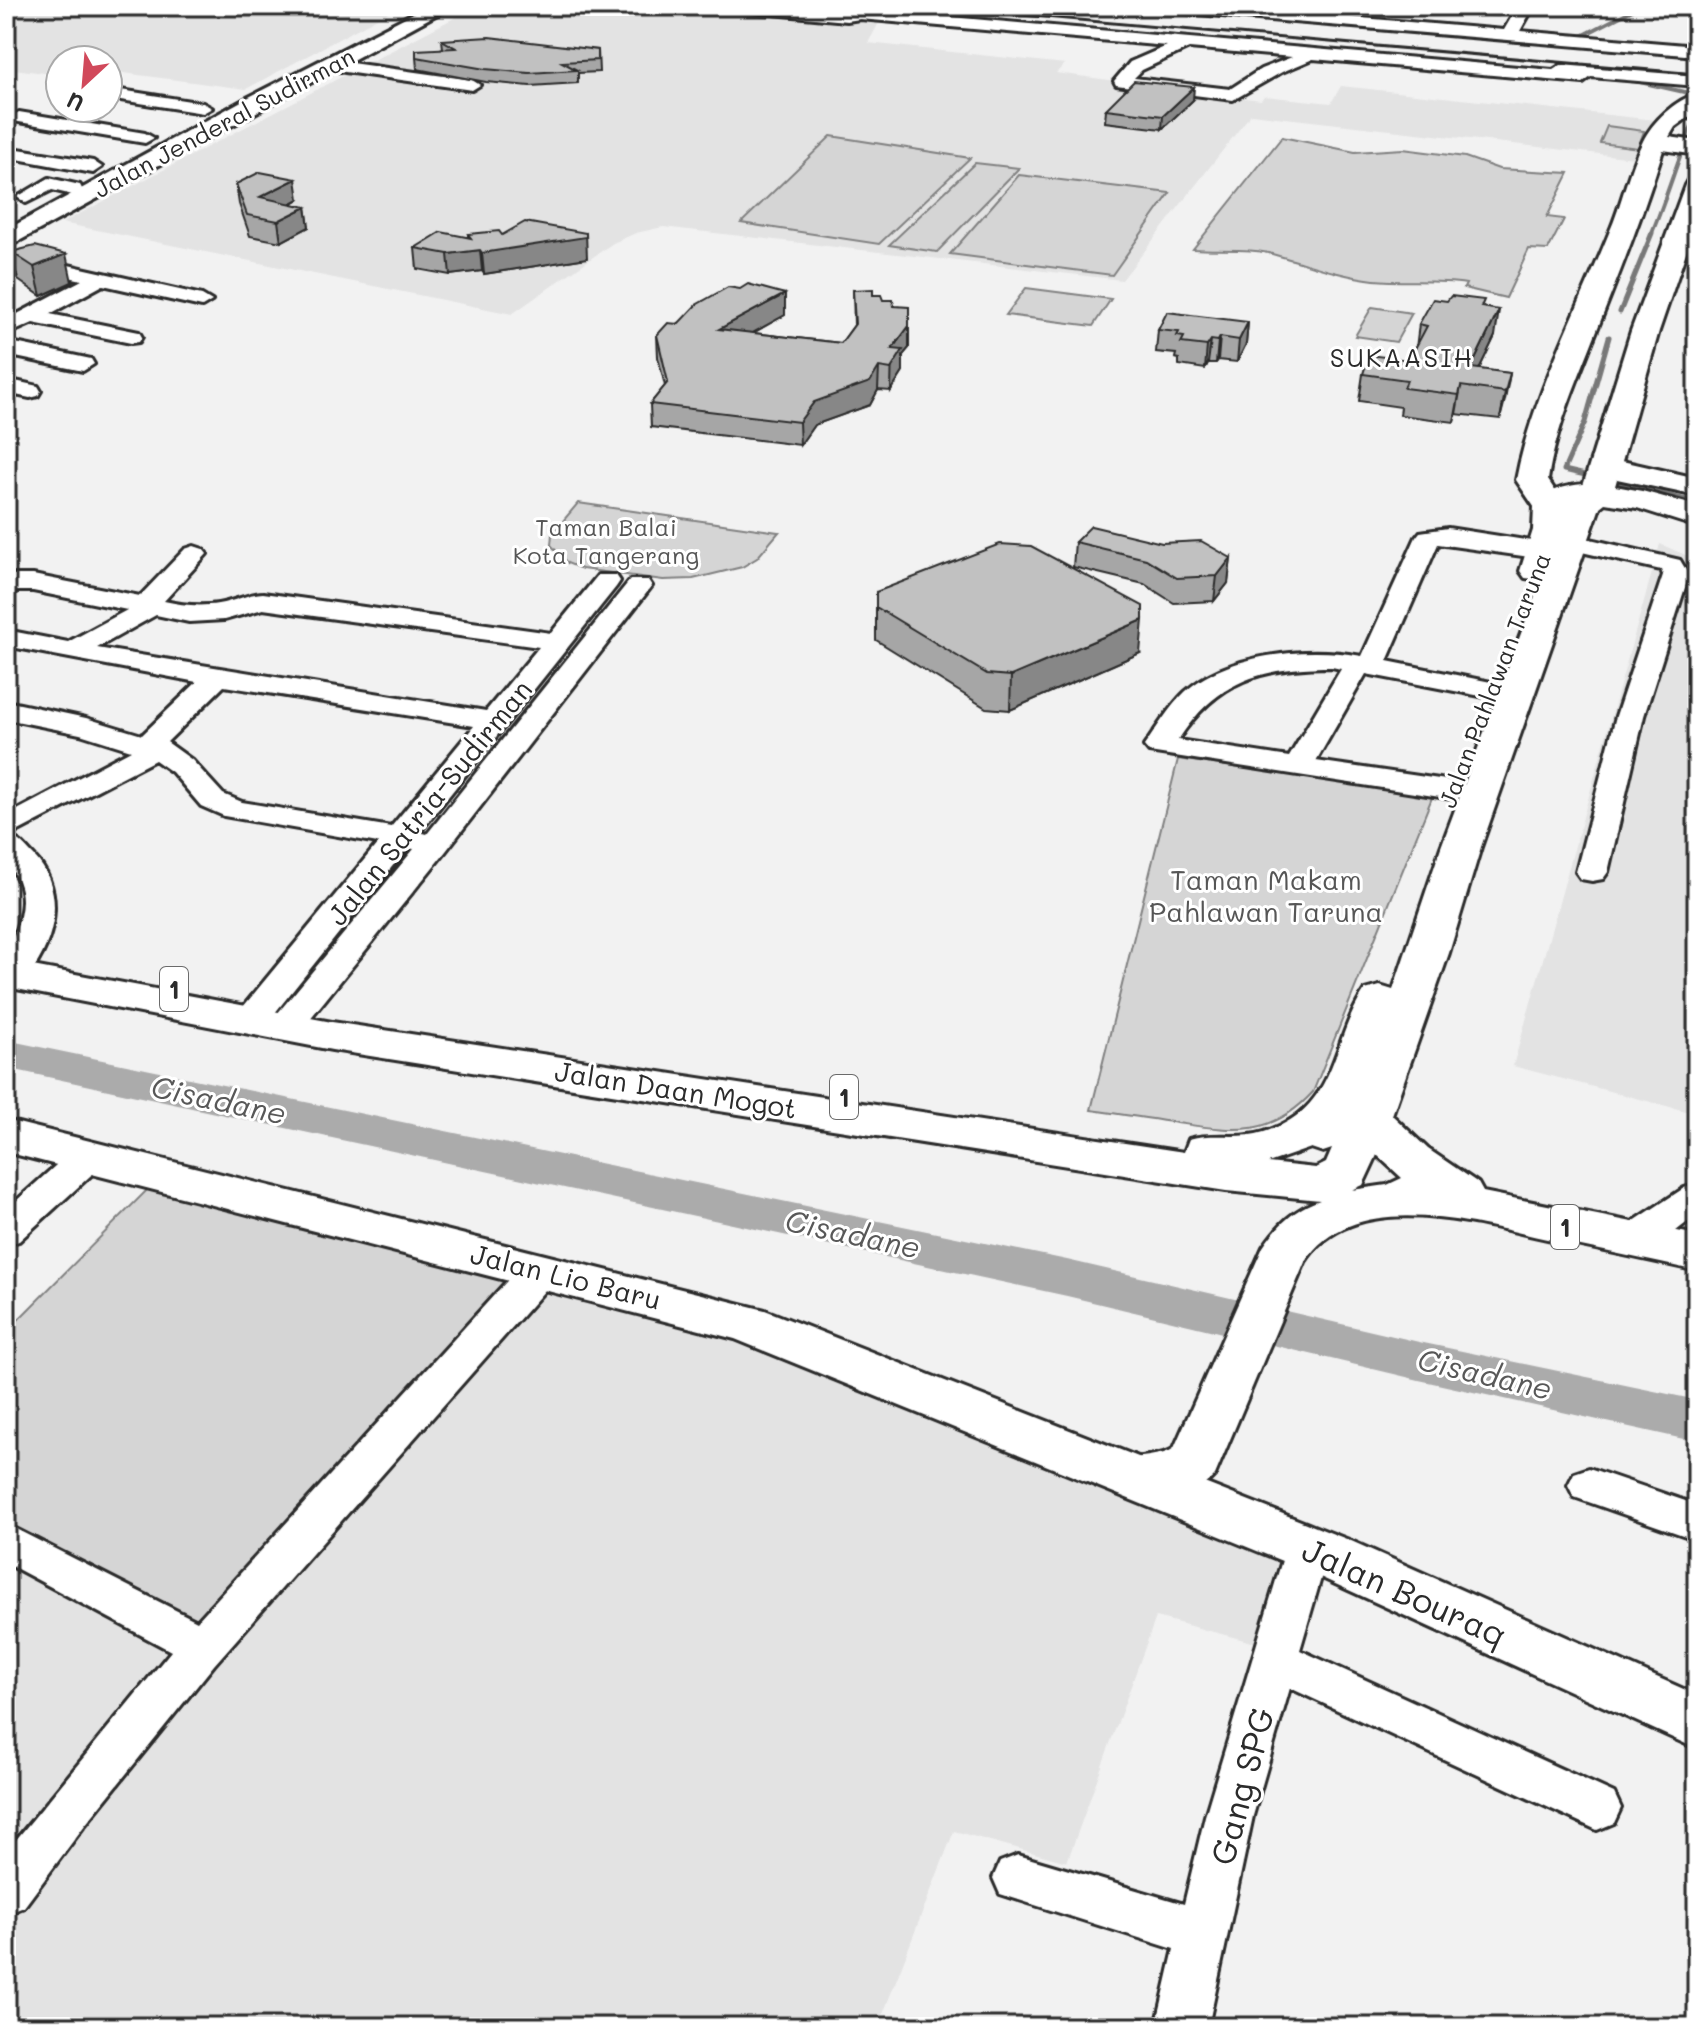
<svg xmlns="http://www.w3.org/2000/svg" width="1703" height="2033" viewBox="0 0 1703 2033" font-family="Mali,sans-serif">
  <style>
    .built { fill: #e3e3e3 }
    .green { fill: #d5d5d5; stroke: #808080; stroke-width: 2 }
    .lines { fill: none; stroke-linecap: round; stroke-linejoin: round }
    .stream-far1 { stroke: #787878; stroke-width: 4 }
    .stream { stroke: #787878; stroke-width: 5 }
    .river { fill: #ababab; fill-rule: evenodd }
    .minor-casing { stroke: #2b2b2b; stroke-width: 6 }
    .major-casing { stroke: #2b2b2b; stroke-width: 6 }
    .highway-casing { stroke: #2b2b2b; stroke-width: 6 }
    .minor { fill: #fff; fill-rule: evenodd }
    .major { fill: #fff; fill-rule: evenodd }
    .highway { fill: #fff; fill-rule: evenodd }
    .rail { stroke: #2b2b2b; stroke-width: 3 }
    .wall { fill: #a6a6a6; stroke: #2b2b2b; stroke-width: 2 }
    .shaded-wall { fill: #878787; stroke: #2b2b2b; stroke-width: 2 }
    .building { fill: #c1c1c1; stroke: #2b2b2b; stroke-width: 2 }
    .labels { text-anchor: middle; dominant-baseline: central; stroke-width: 6; stroke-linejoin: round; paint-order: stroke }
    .far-street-label { font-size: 24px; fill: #2b2b2b; stroke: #fff }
    .far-park-label { font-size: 24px; fill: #565656; stroke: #fff }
    .far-quarter-label { font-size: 26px; letter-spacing: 2px; fill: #2b2b2b; stroke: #fff }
    .shield { fill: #fff; stroke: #6b6b6b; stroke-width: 2 }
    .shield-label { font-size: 26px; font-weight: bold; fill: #2b2b2b }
    .street-label { font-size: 28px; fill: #2b2b2b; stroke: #fff }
    .park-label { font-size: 28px; fill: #565656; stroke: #fff }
    .water-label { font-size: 30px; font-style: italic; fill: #585858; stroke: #fff }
    .near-street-label { font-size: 34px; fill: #2b2b2b; stroke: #fff }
  </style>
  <rect width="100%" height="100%" fill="#f2f2f2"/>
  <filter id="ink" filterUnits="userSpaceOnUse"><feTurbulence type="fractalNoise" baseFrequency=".0125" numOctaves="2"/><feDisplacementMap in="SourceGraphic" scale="16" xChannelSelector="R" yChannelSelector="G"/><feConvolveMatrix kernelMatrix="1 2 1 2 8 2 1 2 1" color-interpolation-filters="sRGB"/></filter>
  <g filter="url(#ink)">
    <path class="built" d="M 6,6 L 369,6 L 394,9 L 246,89 L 108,71 L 108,60 L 60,60 L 60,75 L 6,68 Z
      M 477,6 L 726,6 L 880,21 L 868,43 L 1065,64 L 1056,73 L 1261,100 L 1264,96 L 1331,103 L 1341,86 L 1655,120 L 1643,159 L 1251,114 L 1122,280 L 663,227 L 636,233 L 613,243 L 512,314 L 62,223 Z
      M 1660,544 L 1697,560 L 1697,1114 L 1513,1066 Z
      M 532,1263 L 817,1360 L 1299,1569 L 1279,1649 L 1156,1617 L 1067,1862 L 954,1831 L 878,2027 L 6,2027 L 6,1551 Z"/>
    <path class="green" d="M 1387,6 L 1503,6 L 1498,16 Z
      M 1607,126 L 1644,131 L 1638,148 L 1600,143 Z
      M 831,136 L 970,158 L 879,244 L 741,223 Z
      M 1282,137 L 1355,152 L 1403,149 L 1465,157 L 1499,169 L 1569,173 L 1547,217 L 1564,219 L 1548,250 L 1529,249 L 1506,298 L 1464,288 L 1466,284 C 1435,279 1405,283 1374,280 C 1340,276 1311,265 1279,256 C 1252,247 1221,251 1193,249 Z
      M 975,163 L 1019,168 L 937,252 L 889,245 Z
      M 1019,175 L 1170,193 L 1112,275 L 950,254 Z
      M 1026,288 L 1111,299 L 1093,326 L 1006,315 Z
      M 1372,307 L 1412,313 L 1396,342 L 1355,336 Z
      M 578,503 L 778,532 L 779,532 L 757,558 L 742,567 L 693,579 L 663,580 L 582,569 L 567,563 L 551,545 L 552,534 Z
      M 1178,759 L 1433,795 L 1313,1092 C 1270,1139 1233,1131 1177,1123 C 1148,1118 1119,1114 1091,1110 Z
      M 151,1186 L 532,1263 L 180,1649 L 6,1551 L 6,1332 Z"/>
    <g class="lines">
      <path class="stream-far1" d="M 804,6 L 834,9
        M 884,14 L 898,7
        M 1571,38 L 1584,35 L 1640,6
        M 1631,80 L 1693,94 L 1697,98
        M 1651,235 C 1668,195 1679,153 1697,114"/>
      <path class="stream" d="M 1620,312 L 1652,233
        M 1594,477 L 1564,470 L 1585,422 L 1609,337
        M 1610,480 L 1697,503"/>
      <path class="river" d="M 6,1040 L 1067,1260 L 1419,1342 L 1697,1400 L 1697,1442 L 1419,1380 L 1067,1296 L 6,1068 Z"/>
      <g class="minor-casing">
        <path id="minor" d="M 731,6 L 860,9 L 1553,70 L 1561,65 L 1697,76 L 1697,86 L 1591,77 L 1583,83 L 1313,59 L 1282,72 L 1233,100 L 1116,85 L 1114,81 L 1130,62 L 1167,46 L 860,19 L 847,21 L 739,11 ZM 1189,48 L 1292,57 L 1261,69 L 1230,89 L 1134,78 L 1142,70 Z
          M 1154,6 L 1218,6 L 1504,30 L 1518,6 L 1534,6 L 1520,31 L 1697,46 L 1697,56 L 1162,11 Z
          M 330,60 L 472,80 L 480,85 L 472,90 L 324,69 L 322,65 L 324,61 Z
          M 108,88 L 203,103 L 212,108 L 203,113 L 108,98 Z
          M 19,112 L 145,133 L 154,138 L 145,143 L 13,121 L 10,117 Z
          M 6,147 L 93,161 L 102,167 L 93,173 L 6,157 Z
          M 49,178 L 80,185 L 82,189 L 73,195 L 52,190 L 26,203 L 17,197 Z
          M 6,251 L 202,295 L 212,301 L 202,307 L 103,285 L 50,314 L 139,332 L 142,337 L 139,342 L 131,343 L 33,323 L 6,335 L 6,320 L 82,280 L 6,263 Z
          M 6,341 L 91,359 L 94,364 L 83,371 L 6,355 Z
          M 6,379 L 38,386 L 41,391 L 38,396 L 30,398 L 6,393 Z
          M 1448,528 L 1544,543 L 1553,546 L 1557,551 L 1553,556 L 1544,559 L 1438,544 L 1387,661 L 1491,682 L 1501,684 L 1505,690 L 1501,696 L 1491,698 L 1366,674 L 1316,761 L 1453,781 L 1464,784 L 1468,790 L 1464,796 L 1453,799 L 1149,752 L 1144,746 C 1157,728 1169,707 1185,692 C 1227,653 1309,646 1362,656 L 1416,537 L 1420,532 ZM 1332,667 L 1341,669 L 1289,757 L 1178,740 C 1217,680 1262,667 1332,667 Z
          M 1573,535 L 1680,560 L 1689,575 L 1644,716 L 1608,872 L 1603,879 L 1592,881 L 1581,879 L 1576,872 L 1616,716 L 1663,575 L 1661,570 L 1564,548 L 1560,543 L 1564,538 Z
          M 194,546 L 203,549 L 207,554 L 164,601 C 182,605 199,607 218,604 C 233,602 246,594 263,593 L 551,633 L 598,575 L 616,575 L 620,581 L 616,587 L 420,832 L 427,834 L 630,580 L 648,580 L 652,586 L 446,851 L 296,1036 L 284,1039 L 272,1036 L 267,1028 L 272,1020 L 414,849 L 407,848 L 262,1029 L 250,1032 L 238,1029 L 233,1021 L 238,1013 L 378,843 L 224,816 L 201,806 L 172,772 L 155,760 L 9,836 C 20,839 26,848 34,856 C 64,887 57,934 34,968 L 22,971 L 10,968 L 6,962 C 15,926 37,896 6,863 L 6,816 L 131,750 L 80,734 L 6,719 L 6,701 L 86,718 L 142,735 L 197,682 L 6,646 L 6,630 L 68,642 L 127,610 L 33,591 L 6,591 L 6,575 L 33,575 L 140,596 L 185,549 ZM 263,609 L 539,647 L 486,711 L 97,648 L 156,615 L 189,622 L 224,620 ZM 224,686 L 474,726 L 391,827 L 242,802 L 223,794 L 192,760 L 167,742 Z
          M 88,1145 L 101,1148 L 106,1157 L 101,1166 L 19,1241 L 6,1245 L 6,1210 L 75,1148 Z
          M 1697,1184 L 1697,1215 C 1674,1231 1648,1259 1619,1251 L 1613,1241 L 1619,1231 L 1684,1188 Z
          M 540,1256 L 554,1260 L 559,1270 L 554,1280 L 214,1665 L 85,1825 L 24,1907 L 6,1914 L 6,1852 L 171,1651 L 6,1563 L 6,1524 L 197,1621 L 526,1260 Z
          M 1589,1468 L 1697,1505 L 1697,1540 L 1574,1497 L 1568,1485 L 1574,1473 Z
          M 1308,1529 L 1323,1534 L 1330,1547 L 1300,1650 L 1614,1793 L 1621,1808 L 1614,1823 L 1597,1830 L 1290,1688 L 1253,1816 L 1208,2027 L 1156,2027 L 1174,1949 L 1000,1894 L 993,1878 L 1000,1862 L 1018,1855 L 1184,1904 L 1205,1816 L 1286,1547 L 1293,1534 Z"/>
      </g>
      <g class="major-casing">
        <path id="major" d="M 427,6 L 452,6 L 6,248 L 6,230 L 247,98 Z
          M 1697,94 L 1697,111 L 1675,127 L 1669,137 L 1697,141 L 1697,155 L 1663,150 C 1643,215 1618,277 1593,340 C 1575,386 1555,432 1548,480 L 1566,507 L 1561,514 L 1550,517 L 1539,514 L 1516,480 C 1531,399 1578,310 1609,233 C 1622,204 1628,170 1643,141 C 1653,121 1675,100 1697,94 Z
          M 1697,178 L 1697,220 L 1659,331 L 1622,461 L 1697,478 L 1697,496 L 1617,479 L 1615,486 L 1619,494 L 1614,501 L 1603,503 L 1592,501 L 1583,486 L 1631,331 L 1685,185 L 1688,180 Z
          M 6,1120 L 765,1310 L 1349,1540 L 1697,1695 L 1697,1749 L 1309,1572 L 735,1339 L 6,1152 Z"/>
      </g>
      <g class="highway-casing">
        <path id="highway" d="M 1599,483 L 1642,491 L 1697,506 L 1697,527 L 1637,508 L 1605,503 L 1600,507 L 1481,847 L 1449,953 L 1392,1115 L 1428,1149 L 1478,1183 L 1483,1192 L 1697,1235 L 1697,1271 C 1649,1260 1600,1250 1552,1240 C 1481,1225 1353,1185 1305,1262 L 1215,1475 C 1192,1501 1147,1502 1117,1492 L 1109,1477 L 1117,1462 C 1133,1456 1164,1457 1174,1448 L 1263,1247 C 1278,1225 1294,1209 1320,1200 L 1226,1191 L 332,1050 L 6,987 L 6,961 L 332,1022 L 1184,1152 L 1189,1139 C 1214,1132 1239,1140 1264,1132 C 1339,1108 1329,1044 1365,990 L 1380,986 L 1393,990 L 1441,847 L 1541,580 L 1525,578 L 1520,571 L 1533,530 L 1534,507 C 1548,486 1576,484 1599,483 ZM 1311,1148 L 1323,1152 L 1332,1149 L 1326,1163 L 1316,1168 L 1268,1163 ZM 1377,1155 L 1402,1178 L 1387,1185 L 1352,1190 L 1363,1185 Z"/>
      </g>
      <use href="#minor" class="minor"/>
      <use href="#major" class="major"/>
      <use href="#highway" class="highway"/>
      <path class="rail" d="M 917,6 L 1697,74"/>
    </g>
    <path class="wall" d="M 442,40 L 598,50 L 599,72 L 578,73 L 578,83 L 530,86 L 486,82 L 417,69 L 416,57 L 443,48 Z
      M 1193,100 L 1162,129 L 1105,122 L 1106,109 Z
      M 236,184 L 299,199 L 291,204 L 306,207 L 309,227 L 281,242 L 250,236 L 239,204 Z
      M 468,234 L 502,235 L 587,258 L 484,274 L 482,271 L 450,275 L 417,269 L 415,248 L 468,237 Z
      M 11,252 L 72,282 L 41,296 L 18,280 Z
      M 740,289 L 785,294 L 785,315 L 753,333 L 841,343 L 854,325 L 853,290 L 873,295 L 883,300 L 894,306 L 909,348 L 903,355 L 903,372 L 891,391 L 878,390 L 870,405 L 814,425 L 800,445 L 651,427 L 650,404 L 665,386 L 658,357 L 657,335 Z
      M 1447,301 L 1483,307 L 1495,336 L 1479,369 L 1510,373 L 1500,419 L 1456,414 L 1454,422 L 1400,415 L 1401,407 L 1359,401 L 1363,374 L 1409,360 L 1416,348 L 1419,324 Z
      M 1248,322 L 1246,344 L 1237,362 L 1218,360 L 1216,363 L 1208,363 L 1205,369 L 1179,365 L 1179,359 L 1175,358 L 1176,354 L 1156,352 L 1158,330 Z
      M 1075,542 L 1162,543 L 1231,558 L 1228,583 L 1214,601 L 1174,603 L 1144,584 L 1073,567 Z
      M 876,592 L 1140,653 L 1010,710 L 986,708 L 876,640 Z"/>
    <path class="shaded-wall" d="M 1194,87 L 1193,100 L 1162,129 L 1163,116 Z
      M 296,179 L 299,199 L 263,218 L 260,197 Z
      M 306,207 L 309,227 L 281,242 L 278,221 Z
      M 586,233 L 587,258 L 484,274 L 482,253 Z
      M 480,250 L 482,271 L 450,275 L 448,254 Z
      M 66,254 L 72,282 L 41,296 L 34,267 Z
      M 785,294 L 785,315 L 720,351 L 719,329 Z
      M 1499,310 L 1495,336 L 1470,388 L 1471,368 Z
      M 1248,322 L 1246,344 L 1237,362 L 1239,340 Z
      M 909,326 L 909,348 L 903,355 L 903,372 L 891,391 L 892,349 Z
      M 1220,337 L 1218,360 L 1216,363 L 1218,341 Z
      M 1211,340 L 1208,363 L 1205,369 L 1207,346 Z
      M 879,367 L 878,390 L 870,405 L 814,425 L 800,445 L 799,422 L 814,402 Z
      M 1510,373 L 1505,400 L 1500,419 L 1505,392 Z
      M 1461,386 L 1456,414 L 1454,422 L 1459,395 Z
      M 1231,558 L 1228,583 L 1214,601 L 1217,576 Z
      M 1143,620 L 1140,653 L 1010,710 L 1011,676 Z"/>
    <path class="building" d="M 489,37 L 598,50 L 598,60 L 562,62 L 577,70 L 529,73 L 485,69 L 416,57 L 416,50 L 456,48 L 442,40 Z
      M 1134,81 L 1194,87 L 1163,116 L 1106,109 Z
      M 260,172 L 296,179 L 260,197 L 306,207 L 278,221 L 247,215 L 236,184 Z
      M 525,222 L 586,233 L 586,237 L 482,253 L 480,250 L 448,254 L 415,248 L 441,232 L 471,238 L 468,234 L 499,231 L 502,235 Z
      M 35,246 L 66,254 L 34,267 L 11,252 Z
      M 748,284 L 785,294 L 719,329 L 841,343 L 855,324 L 853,290 L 873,289 L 873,295 L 881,295 L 883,300 L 893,300 L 894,306 L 909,307 L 909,326 L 892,349 L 903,350 L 891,369 L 879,367 L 870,382 L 814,402 L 799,422 L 650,404 L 668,382 L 657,335 L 668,323 L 678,324 L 696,305 L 728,287 L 740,289 Z
      M 1451,296 L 1484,300 L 1481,307 L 1499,310 L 1471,368 L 1510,373 L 1505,392 L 1461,386 L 1459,395 L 1404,388 L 1407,380 L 1363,374 L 1369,355 L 1409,360 L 1427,326 L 1419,324 L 1433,299 L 1447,301 Z
      M 1167,312 L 1248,322 L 1239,340 L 1220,337 L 1218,341 L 1211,340 L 1207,346 L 1181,343 L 1184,337 L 1177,336 L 1179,332 L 1158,330 Z
      M 1091,526 L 1162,543 L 1201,541 L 1231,558 L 1217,576 L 1177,578 L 1146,559 L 1075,542 Z
      M 1000,544 L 1031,546 L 1143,606 L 1143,620 L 1011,676 L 987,674 L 876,607 L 876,592 Z"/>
  </g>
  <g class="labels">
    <g class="far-street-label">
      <text transform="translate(224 122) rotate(-28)">Jalan Jenderal Sudirman</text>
      <text transform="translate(1494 680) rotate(-69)">Jalan Pahlawan Taruna</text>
    </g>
    <g class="far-park-label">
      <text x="606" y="526">Taman Balai<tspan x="606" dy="28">Kota Tangerang</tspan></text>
    </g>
    <g class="far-quarter-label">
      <text x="1402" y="357">SUKAASIH</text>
    </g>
    <g class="shield">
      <rect x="160" y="967" width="28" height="44" rx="6"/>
      <rect x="830" y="1075" width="28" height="44" rx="6"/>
      <rect x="1551" y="1205" width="28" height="44" rx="6"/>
    </g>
    <g class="shield-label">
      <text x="174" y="989">1</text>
      <text x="844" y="1097">1</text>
      <text x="1565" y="1227">1</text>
    </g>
    <g class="street-label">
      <text transform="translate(429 802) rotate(-51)">Jalan Satria-Sudirman</text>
      <text transform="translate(676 1089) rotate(9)">Jalan Daan Mogot</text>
      <text transform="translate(566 1276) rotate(14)">Jalan Lio Baru</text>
    </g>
    <g class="park-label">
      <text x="1266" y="879">Taman Makam<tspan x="1266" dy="32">Pahlawan Taruna</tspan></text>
    </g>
    <g class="water-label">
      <text transform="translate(219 1099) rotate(12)">Cisadane</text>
      <text transform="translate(853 1233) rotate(12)">Cisadane</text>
      <text transform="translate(1485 1373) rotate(13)">Cisadane</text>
    </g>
    <g class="near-street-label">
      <text transform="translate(1405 1591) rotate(24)">Jalan Bouraq</text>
      <text transform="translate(1241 1786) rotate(-75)">Gang SPG</text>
    </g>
  </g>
  <rect width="1703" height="2033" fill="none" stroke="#fff" stroke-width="32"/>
  <rect x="16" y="16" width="1671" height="2001" fill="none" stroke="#2b2b2b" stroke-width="3" filter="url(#ink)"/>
  <g transform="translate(84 84) rotate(206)"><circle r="38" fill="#ffffff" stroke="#aaaaaa" stroke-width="2"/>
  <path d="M0-6L14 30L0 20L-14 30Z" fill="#d1495b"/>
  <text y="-12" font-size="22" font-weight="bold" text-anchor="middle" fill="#2b2b2b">U</text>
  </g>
</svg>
